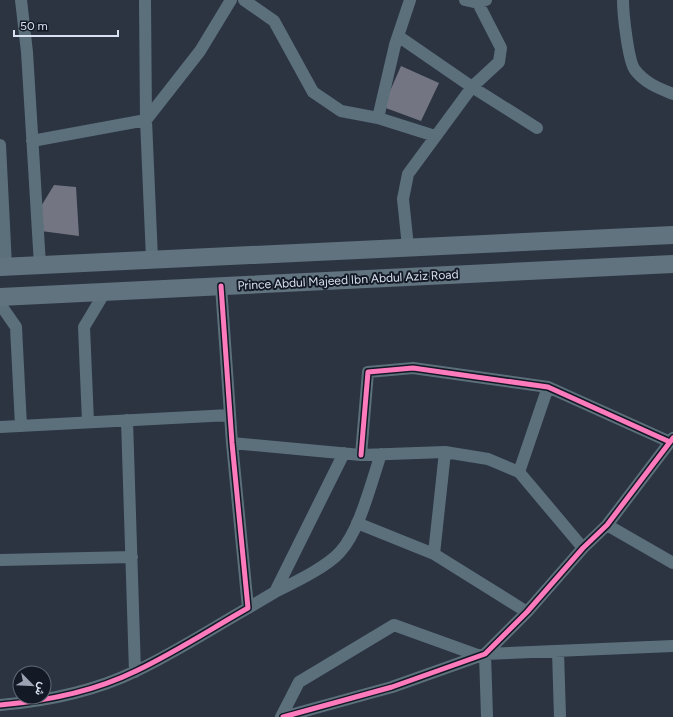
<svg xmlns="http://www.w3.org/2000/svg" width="673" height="717" viewBox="0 0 673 717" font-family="Figtree,Vazirmatn,sans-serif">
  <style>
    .building { fill: #737582 }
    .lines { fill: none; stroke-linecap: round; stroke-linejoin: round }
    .street { stroke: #5c707c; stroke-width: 12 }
    .primary { stroke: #61737f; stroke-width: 18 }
    .cycleway-casing { stroke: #131925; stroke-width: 8 }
    .cycleway { stroke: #fd7abc; stroke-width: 5 }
    .labels { text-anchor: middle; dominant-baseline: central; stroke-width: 4; stroke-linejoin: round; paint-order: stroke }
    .street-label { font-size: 12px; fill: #d8e1f2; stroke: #131925 }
  </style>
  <rect width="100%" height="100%" fill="#2c3442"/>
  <path class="building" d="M 401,66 L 439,83 L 421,121 L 383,107 Z
    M 54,185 L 76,187 L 79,236 L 41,231 L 40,208 Z"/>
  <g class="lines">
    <path class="street" d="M 21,0 L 27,52 L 40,265
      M 145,0 L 146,120 L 152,259
      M 244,0 L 274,21 L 313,92 L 341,111 L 378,118 L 435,136
      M 465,0 L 478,3 L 486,0
      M 623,0 C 623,13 628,61 635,70 C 645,83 658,88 673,94
      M 398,36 L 472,87 L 537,128
      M 378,118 L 395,45 L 410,0
      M 32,141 L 146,120 L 200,51 L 231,0
      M 0,145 L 6,266
      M 408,247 L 403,199 L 408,174 L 472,87 L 499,62 L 501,48 L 478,3
      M 0,304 L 16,327 L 21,426
      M 127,420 L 135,672
      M 88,422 L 84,327 L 105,292
      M 0,427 L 230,415
      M 232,443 L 361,455 L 445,452 L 488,459 L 519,472 L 583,548
      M 361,455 L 368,372 L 413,368 L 548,387 L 670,442
      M 519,472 L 548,387
      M 357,523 L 434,554 L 527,612
      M 607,525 L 673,563
      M 434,554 L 445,452
      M 0,560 L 132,557
      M 275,592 C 293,583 327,567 340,552 C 360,530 371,483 381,454
      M 248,608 L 275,592 L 344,453
      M 558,651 L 560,717
      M 0,705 C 47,701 93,692 136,671 C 174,653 211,629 248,608 L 232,443 L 221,286
      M 281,717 L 299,682 L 394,625 L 480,656
      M 283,717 L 392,687 L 485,654 L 527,612 L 583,548 L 607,525 L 673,438
      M 487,717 L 485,654 L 673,646"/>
    <path class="primary" d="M 0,267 L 673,235
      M 0,297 L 673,264"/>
    <g class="cycleway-casing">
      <path id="cycleway" d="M 361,455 L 368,372 L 413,368 L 548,387 L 670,442
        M 0,705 C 47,701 93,692 136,671 C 174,653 211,629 248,608 L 232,443 L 221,286
        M 283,717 L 392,687 L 485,654 L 527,612 L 583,548 L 607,525 L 673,438"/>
    </g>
    <use href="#cycleway" class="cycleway"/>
  </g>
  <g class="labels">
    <g class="street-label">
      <text transform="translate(348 280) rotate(-3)">Prince Abdul Majeed Ibn Abdul Aziz Road</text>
    </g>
  </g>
  <g transform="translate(32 685) rotate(114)"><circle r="19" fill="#131925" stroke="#626977"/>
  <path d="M0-3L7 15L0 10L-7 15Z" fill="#9ca4b4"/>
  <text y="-6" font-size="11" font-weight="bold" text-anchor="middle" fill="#d8e1f2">ش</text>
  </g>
  <path d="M14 30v6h104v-6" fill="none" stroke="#d8e1f2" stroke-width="2"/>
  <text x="20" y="30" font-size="12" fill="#d8e1f2" stroke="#131925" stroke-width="3" paint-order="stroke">50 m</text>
</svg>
